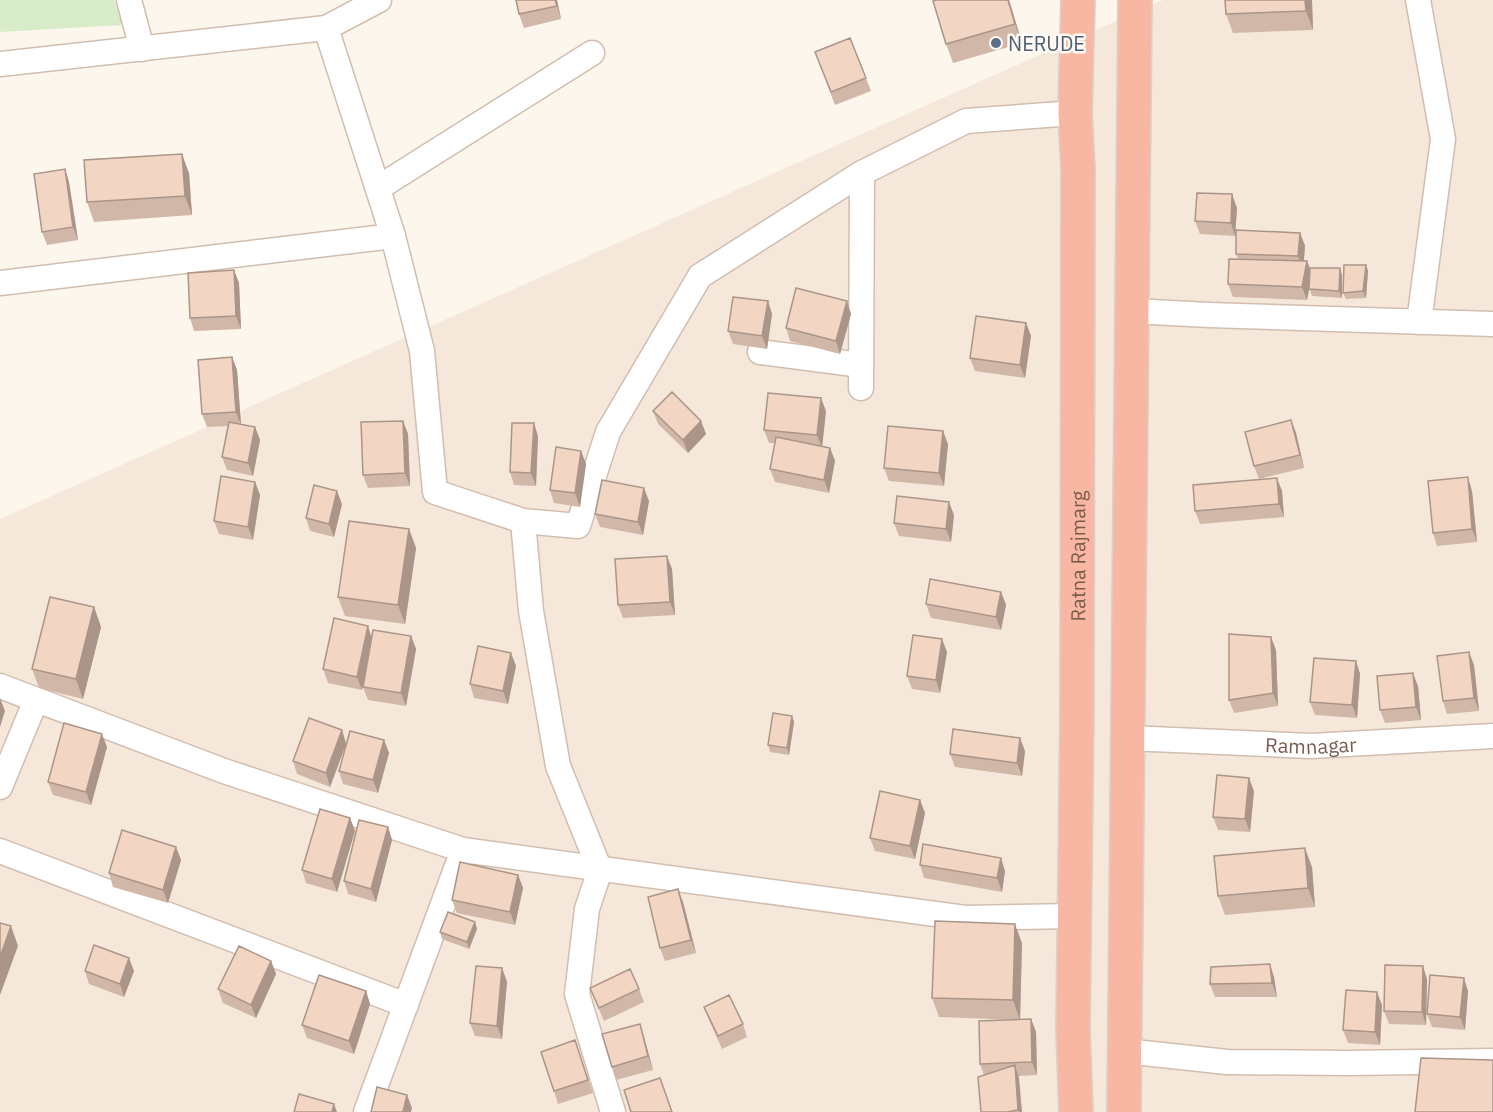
<svg xmlns="http://www.w3.org/2000/svg" width="1493" height="1112" viewBox="0 0 1493 1112" font-family="'IBM Plex Sans',sans-serif">
  <style>
    .residential { fill: #f5e8da }
    .green { fill: #d8ecc9 }
    .lines { fill: none; stroke-linecap: round; stroke-linejoin: round }
    .street-casing { stroke: #d1beb0; stroke-width: 27 }
    .highway-casing { stroke: #dad1cd; stroke-width: 36 }
    .street { stroke: #fff; stroke-width: 24 }
    .highway { stroke: #f7b7a3; stroke-width: 33 }
    .wall { fill: #d1b7a8 }
    .shaded-wall { fill: #aa9588 }
    .building { fill: #f3d5c3; stroke: #aa9588; stroke-width: 1.5 }
    .service-dot { fill: #5c6f8a; stroke: #fffaf3; stroke-width: 2 }
    .labels { text-anchor: middle; dominant-baseline: central; stroke-width: 5; stroke-linejoin: round; paint-order: stroke }
    .service-label { font-size: 20px; fill: #4e5e75; stroke: #fffaf3; text-anchor: start }
    .street-label { font-size: 20px; fill: #7a5c4d; stroke: #fffaf3 }
  </style>
  <rect width="100%" height="100%" fill="#fdf6ec"/>
  <path class="residential" d="M 1163,0 L 1493,0 L 1493,1112 L 0,1112 L 0,519 L 207,427 L 241,425 L 240,411 Z"/>
  <path class="green" d="M 0,0 L 114,0 L 124,25 L 0,32 Z"/>
  <g class="lines">
    <g class="street-casing">
      <g id="street">
        <path d="M 129,0 L 142,49"/>
        <path d="M 1418,0 L 1443,139 L 1419,322"/>
        <path d="M 326,28 L 393,236 L 422,351 L 435,492 L 523,521 L 531,611 L 558,766 L 600,870 L 587,909 L 577,994 L 613,1112"/>
        <path d="M 0,64 L 326,28 L 379,0"/>
        <path d="M 378,188 L 592,53"/>
        <path d="M 0,283 L 393,236"/>
        <path d="M 1132,311 L 1209,315 L 1493,324"/>
        <path d="M 760,352 L 861,365"/>
        <path d="M 861,388 L 862,173"/>
        <path d="M 523,521 L 578,526 L 608,432 L 700,276 L 862,173 L 966,121 L 1075,113"/>
        <path d="M 0,686 L 224,771 L 463,850 L 965,918 L 1075,916"/>
        <path id="s1" d="M 1128,738 L 1311,746 L 1493,736"/>
        <path d="M 0,787 L 36,700"/>
        <path d="M 0,851 L 406,1005"/>
        <path d="M 1125,1051 L 1227,1062 L 1347,1063 L 1493,1061"/>
        <path d="M 366,1112 L 463,850"/>
      </g>
    </g>
    <g class="highway-casing">
      <g id="highway">
        <path id="s2" d="M 1076,1112 L 1073,1029 L 1077,712 L 1078,167 L 1075,113 L 1078,0"/>
        <path d="M 1124,1112 L 1135,0"/>
      </g>
    </g>
    <use href="#street" class="street"/>
    <use href="#highway" class="highway"/>
  </g>
  <path class="wall" d="M 557,0 L 561,19 L 524,28 L 519,14 Z
    M 936,0 L 1009,0 L 1022,43 L 953,63 L 946,44 Z
    M 1312,0 L 1313,30 L 1233,33 L 1226,14 Z
    M 815,52 L 866,78 L 871,91 L 835,105 Z
    M 65,169 L 69,182 L 78,240 L 47,245 L 42,232 Z
    M 189,173 L 192,215 L 94,222 L 87,202 Z
    M 1237,208 L 1235,236 L 1200,234 L 1195,221 Z
    M 1300,233 L 1305,246 L 1304,261 L 1307,261 L 1310,268 L 1342,275 L 1342,298 L 1312,296 L 1309,288 L 1307,300 L 1233,297 L 1228,284 L 1238,259 L 1236,254 Z
    M 1366,265 L 1368,271 L 1366,298 L 1346,299 L 1343,293 Z
    M 234,270 L 239,283 L 241,329 L 194,331 L 190,318 Z
    M 768,301 L 772,314 L 767,349 L 733,344 L 728,331 Z
    M 851,314 L 840,354 L 790,341 L 786,328 Z
    M 1026,323 L 1031,336 L 1025,378 L 975,371 L 970,358 Z
    M 232,357 L 237,370 L 241,424 L 255,427 L 260,440 L 253,476 L 227,470 L 222,457 L 229,426 L 207,427 L 202,414 Z
    M 653,411 L 701,421 L 706,434 L 688,453 L 658,424 Z
    M 826,411 L 822,446 L 830,448 L 835,461 L 829,493 L 775,482 L 770,469 L 775,443 L 769,443 L 764,430 Z
    M 1291,420 L 1296,433 L 1304,468 L 1259,479 L 1254,466 Z
    M 403,421 L 408,434 L 410,486 L 368,488 L 363,475 Z
    M 538,436 L 536,486 L 514,485 L 510,472 Z
    M 948,444 L 944,486 L 889,481 L 884,468 Z
    M 581,451 L 586,464 L 580,507 L 554,503 L 550,490 Z
    M 255,482 L 260,495 L 253,540 L 219,534 L 214,521 Z
    M 1282,491 L 1284,517 L 1200,524 L 1195,511 Z
    M 1472,491 L 1477,542 L 1437,546 L 1433,533 Z
    M 649,501 L 643,535 L 600,527 L 595,514 Z
    M 342,504 L 334,537 L 310,531 L 306,518 Z
    M 954,515 L 951,542 L 899,536 L 894,523 Z
    M 409,529 L 416,548 L 405,624 L 345,616 L 338,597 Z
    M 667,556 L 672,569 L 675,615 L 623,618 L 618,605 Z
    M 1001,592 L 1006,605 L 1001,630 L 931,618 L 926,604 Z
    M 94,607 L 101,627 L 83,699 L 39,688 L 32,669 Z
    M 411,636 L 416,649 L 406,706 L 368,700 L 363,687 L 366,668 L 362,690 L 328,683 L 323,669 L 372,637 Z
    M 942,639 L 947,652 L 940,693 L 912,689 L 907,676 Z
    M 1276,650 L 1278,706 L 1234,713 L 1229,700 Z
    M 1356,661 L 1360,674 L 1357,718 L 1315,715 L 1310,702 Z
    M 1474,665 L 1479,711 L 1447,714 L 1443,701 Z
    M 516,666 L 508,704 L 474,698 L 470,684 Z
    M 1418,686 L 1421,720 L 1385,723 L 1380,710 Z
    M 792,716 L 794,722 L 789,755 L 770,752 L 768,745 Z
    M 342,730 L 346,743 L 384,740 L 389,753 L 378,793 L 343,784 L 339,771 L 345,747 L 330,787 L 297,774 L 293,761 Z
    M 107,747 L 91,805 L 53,795 L 48,782 Z
    M 1025,751 L 1022,776 L 955,767 L 950,754 Z
    M 1254,791 L 1250,832 L 1218,830 L 1213,817 Z
    M 920,800 L 925,813 L 915,859 L 875,851 L 870,838 Z
    M 350,818 L 355,831 L 337,892 L 306,883 L 302,870 Z
    M 388,827 L 392,840 L 376,902 L 348,894 L 344,881 Z
    M 176,847 L 181,860 L 168,903 L 113,887 L 109,873 Z
    M 920,865 L 1005,871 L 1002,892 L 924,878 Z
    M 1312,867 L 1315,907 L 1225,915 L 1218,896 Z
    M 518,875 L 523,888 L 515,925 L 457,913 L 452,900 Z
    M 683,902 L 696,953 L 665,961 L 660,948 Z
    M 475,922 L 477,929 L 469,949 L 442,939 L 440,932 Z
    M 1022,943 L 1020,1020 L 939,1017 L 932,998 Z
    M 271,961 L 276,974 L 256,1018 L 223,1003 L 218,989 Z
    M 502,968 L 507,982 L 502,1039 L 475,1036 L 470,1023 Z
    M 85,971 L 134,971 L 124,997 L 89,984 Z
    M 1274,977 L 1277,997 L 1215,997 L 1210,984 Z
    M 1427,979 L 1426,1025 L 1389,1024 L 1384,1011 Z
    M 590,988 L 639,989 L 644,1002 L 604,1021 Z
    M 366,991 L 370,1004 L 354,1054 L 307,1038 L 302,1025 Z
    M 1468,991 L 1465,1030 L 1432,1027 L 1427,1014 Z
    M 1382,1005 L 1380,1045 L 1348,1043 L 1343,1030 Z
    M 704,1007 L 743,1024 L 747,1037 L 722,1049 L 709,1020 Z
    M 1031,1019 L 1036,1032 L 1037,1075 L 1018,1076 L 1022,1112 L 981,1112 L 984,1075 L 980,1064 Z
    M 640,1024 L 644,1037 L 653,1070 L 616,1080 L 612,1067 Z
    M 575,1040 L 593,1093 L 558,1104 L 554,1091 Z"/>
  <path class="shaded-wall" d="M 555,0 L 557,0 L 561,19 L 557,6 Z
    M 1008,0 L 1009,0 L 1022,43 L 1015,24 Z
    M 1305,0 L 1312,0 L 1313,30 L 1306,11 Z
    M 182,154 L 189,173 L 192,215 L 185,196 Z
    M 65,169 L 69,182 L 78,240 L 73,227 Z
    M 1232,194 L 1237,208 L 1235,236 L 1231,223 Z
    M 1300,233 L 1305,246 L 1303,270 L 1298,256 Z
    M 1307,261 L 1312,275 L 1307,300 L 1302,287 Z
    M 1366,265 L 1368,271 L 1366,298 L 1363,291 Z
    M 1340,268 L 1342,275 L 1342,298 L 1339,291 Z
    M 234,270 L 239,283 L 241,329 L 236,316 Z
    M 768,301 L 772,314 L 767,349 L 762,336 Z
    M 847,301 L 851,314 L 840,354 L 836,341 Z
    M 1026,323 L 1031,336 L 1025,378 L 1020,365 Z
    M 232,357 L 237,370 L 241,425 L 236,412 Z
    M 821,398 L 826,411 L 822,448 L 817,435 Z
    M 1291,420 L 1296,433 L 1304,468 L 1300,455 Z
    M 403,421 L 408,434 L 410,486 L 405,473 Z
    M 701,421 L 706,434 L 688,453 L 683,440 Z
    M 534,423 L 538,436 L 536,486 L 531,473 Z
    M 255,427 L 260,440 L 253,476 L 248,463 Z
    M 943,431 L 948,444 L 944,486 L 939,473 Z
    M 830,448 L 835,461 L 829,493 L 824,480 Z
    M 581,451 L 586,464 L 580,507 L 575,493 Z
    M 1468,477 L 1472,491 L 1477,542 L 1472,529 Z
    M 1277,478 L 1282,491 L 1284,517 L 1279,504 Z
    M 255,482 L 260,495 L 253,540 L 248,527 Z
    M 644,488 L 649,501 L 643,535 L 638,522 Z
    M 337,491 L 342,504 L 334,537 L 329,524 Z
    M 949,502 L 954,515 L 951,542 L 946,529 Z
    M 409,529 L 416,548 L 405,624 L 398,605 Z
    M 667,556 L 672,569 L 675,615 L 670,602 Z
    M 1001,592 L 1006,605 L 1001,630 L 996,617 Z
    M 94,607 L 101,627 L 83,699 L 76,679 Z
    M 368,626 L 372,639 L 362,690 L 357,677 Z
    M 411,636 L 416,649 L 406,706 L 401,693 Z
    M 1271,637 L 1276,650 L 1278,706 L 1273,693 Z
    M 942,639 L 947,652 L 940,693 L 936,680 Z
    M 1469,652 L 1474,665 L 1479,711 L 1474,698 Z
    M 511,653 L 516,666 L 508,704 L 503,691 Z
    M 1356,661 L 1360,674 L 1357,718 L 1352,705 Z
    M 1413,673 L 1418,686 L 1421,720 L 1416,707 Z
    M 0,698 L 5,711 L 0,727 Z
    M 792,716 L 794,722 L 789,755 L 787,748 Z
    M 342,730 L 346,744 L 330,787 L 326,773 Z
    M 102,734 L 107,747 L 91,805 L 86,792 Z
    M 1020,738 L 1025,751 L 1022,776 L 1017,763 Z
    M 384,740 L 389,753 L 378,793 L 373,780 Z
    M 1249,778 L 1254,791 L 1250,832 L 1245,819 Z
    M 920,800 L 925,813 L 915,859 L 910,846 Z
    M 350,818 L 355,831 L 337,892 L 332,879 Z
    M 388,827 L 392,840 L 376,902 L 371,889 Z
    M 176,847 L 181,860 L 168,903 L 163,890 Z
    M 1305,848 L 1312,867 L 1315,907 L 1308,888 Z
    M 1001,858 L 1005,871 L 1002,892 L 997,878 Z
    M 518,875 L 523,888 L 515,925 L 510,912 Z
    M 678,889 L 683,902 L 696,953 L 691,940 Z
    M 475,922 L 477,929 L 469,949 L 467,942 Z
    M 1015,924 L 1022,943 L 1020,1020 L 1013,1000 Z
    M 11,926 L 18,946 L 0,995 L 0,957 Z
    M 129,958 L 134,971 L 124,997 L 120,984 Z
    M 271,961 L 276,974 L 256,1018 L 251,1005 Z
    M 1270,964 L 1274,977 L 1277,997 L 1272,983 Z
    M 1423,966 L 1427,979 L 1426,1025 L 1422,1012 Z
    M 502,968 L 507,982 L 502,1039 L 497,1026 Z
    M 1464,978 L 1468,991 L 1465,1030 L 1460,1017 Z
    M 366,991 L 370,1004 L 354,1054 L 349,1041 Z
    M 1377,992 L 1382,1005 L 1380,1045 L 1375,1032 Z
    M 1031,1019 L 1036,1032 L 1037,1075 L 1032,1062 Z
    M 640,1024 L 644,1037 L 653,1070 L 648,1056 Z
    M 1015,1065 L 1019,1078 L 1022,1112 L 1019,1112 L 1018,1110 Z
    M 407,1095 L 412,1108 L 411,1112 L 403,1112 Z
    M 334,1104 L 337,1112 L 332,1112 Z"/>
  <path class="building" d="M 516,0 L 555,0 L 557,6 L 519,14 Z
    M 936,0 L 1008,0 L 1015,24 L 946,44 L 933,1 Z
    M 1225,0 L 1305,0 L 1306,11 L 1226,14 Z
    M 850,38 L 866,78 L 831,92 L 815,52 Z
    M 182,154 L 185,196 L 87,202 L 84,160 Z
    M 65,169 L 73,227 L 42,232 L 34,174 Z
    M 1197,193 L 1232,194 L 1231,223 L 1195,221 Z
    M 1236,230 L 1300,233 L 1298,256 L 1236,254 Z
    M 1229,259 L 1307,261 L 1302,287 L 1228,284 Z
    M 1344,265 L 1366,265 L 1363,291 L 1343,293 Z
    M 1310,268 L 1340,268 L 1339,291 L 1309,289 Z
    M 234,270 L 236,316 L 190,318 L 188,273 Z
    M 796,288 L 847,301 L 836,341 L 786,328 Z
    M 733,297 L 768,301 L 762,336 L 728,331 Z
    M 976,316 L 1026,323 L 1020,365 L 970,358 Z
    M 232,357 L 236,412 L 202,414 L 198,360 Z
    M 672,392 L 701,421 L 683,440 L 653,411 Z
    M 768,393 L 821,398 L 817,435 L 764,430 Z
    M 1291,420 L 1300,455 L 1254,466 L 1245,432 Z
    M 403,421 L 405,473 L 363,475 L 361,422 Z
    M 229,422 L 255,427 L 248,463 L 222,457 Z
    M 512,423 L 534,423 L 531,473 L 510,472 Z
    M 888,426 L 943,431 L 939,473 L 884,468 Z
    M 776,437 L 830,448 L 824,480 L 770,469 Z
    M 556,447 L 581,451 L 575,493 L 550,490 Z
    M 221,476 L 255,482 L 248,527 L 214,521 Z
    M 1468,477 L 1472,529 L 1433,533 L 1428,481 Z
    M 1277,478 L 1279,504 L 1195,511 L 1193,485 Z
    M 602,480 L 644,488 L 638,522 L 595,514 Z
    M 314,485 L 337,491 L 329,524 L 306,518 Z
    M 897,496 L 949,502 L 946,529 L 894,523 Z
    M 349,521 L 409,529 L 398,605 L 338,597 Z
    M 667,556 L 670,602 L 618,605 L 615,559 Z
    M 930,579 L 1001,592 L 996,617 L 926,604 Z
    M 50,597 L 94,607 L 76,679 L 32,669 Z
    M 334,618 L 368,626 L 357,677 L 323,669 Z
    M 373,630 L 411,636 L 401,693 L 363,687 Z
    M 1229,634 L 1271,637 L 1273,693 L 1229,700 Z
    M 913,635 L 942,639 L 936,680 L 907,676 Z
    M 478,646 L 511,653 L 503,691 L 470,684 Z
    M 1469,652 L 1474,698 L 1443,701 L 1437,656 Z
    M 1314,658 L 1356,661 L 1352,705 L 1310,702 Z
    M 1413,673 L 1416,707 L 1380,710 L 1377,676 Z
    M 773,713 L 792,716 L 787,748 L 768,745 Z
    M 309,718 L 342,730 L 326,773 L 293,761 Z
    M 64,723 L 102,734 L 86,792 L 48,782 Z
    M 953,729 L 1020,738 L 1017,763 L 950,754 Z
    M 350,731 L 384,740 L 373,780 L 339,771 Z
    M 1217,775 L 1249,778 L 1245,819 L 1213,817 Z
    M 880,791 L 920,800 L 910,846 L 870,838 Z
    M 320,809 L 350,818 L 332,879 L 302,870 Z
    M 359,820 L 388,827 L 371,889 L 344,881 Z
    M 122,830 L 176,847 L 163,890 L 109,873 Z
    M 923,844 L 1001,858 L 997,878 L 920,865 Z
    M 1305,848 L 1308,888 L 1218,896 L 1214,856 Z
    M 460,862 L 518,875 L 510,912 L 452,900 Z
    M 678,889 L 691,940 L 660,948 L 648,897 Z
    M 448,912 L 475,922 L 467,942 L 440,932 Z
    M 935,921 L 1015,924 L 1013,1000 L 932,998 Z
    M 0,923 L 11,926 L 0,957 Z
    M 94,945 L 129,958 L 120,984 L 85,971 Z
    M 239,946 L 271,961 L 251,1005 L 218,989 Z
    M 1270,964 L 1272,983 L 1210,984 L 1211,967 Z
    M 1385,965 L 1423,966 L 1422,1012 L 1384,1011 Z
    M 476,966 L 502,968 L 497,1026 L 470,1023 Z
    M 630,969 L 639,989 L 599,1008 L 590,988 Z
    M 319,975 L 366,991 L 349,1041 L 302,1025 Z
    M 1430,975 L 1464,978 L 1460,1017 L 1427,1014 Z
    M 1346,990 L 1377,992 L 1375,1032 L 1343,1030 Z
    M 729,995 L 743,1024 L 718,1036 L 704,1007 Z
    M 1031,1019 L 1032,1062 L 980,1064 L 979,1021 Z
    M 640,1024 L 648,1056 L 612,1067 L 602,1034 Z
    M 575,1040 L 588,1080 L 554,1091 L 541,1052 Z
    M 1421,1058 L 1493,1060 L 1493,1112 L 1415,1112 Z
    M 1015,1065 L 1018,1110 L 1007,1112 L 981,1112 L 978,1077 Z
    M 660,1078 L 672,1112 L 631,1112 L 624,1090 Z
    M 377,1087 L 407,1095 L 403,1112 L 371,1112 Z
    M 299,1094 L 334,1104 L 332,1112 L 294,1112 Z"/>
  <circle class="service-dot" cx="996" cy="43" r="6"/>
  <g class="labels">
    <g class="service-label">
      <text x="1008" y="43">NERUDE</text>
    </g>
    <g class="street-label">
      <text stroke="none"><textPath href="#s2" startOffset="556">Ratna Rajmarg</textPath></text>
      <text stroke="none"><textPath href="#s1" startOffset="183">Ramnagar</textPath></text>
    </g>
  </g>
</svg>
